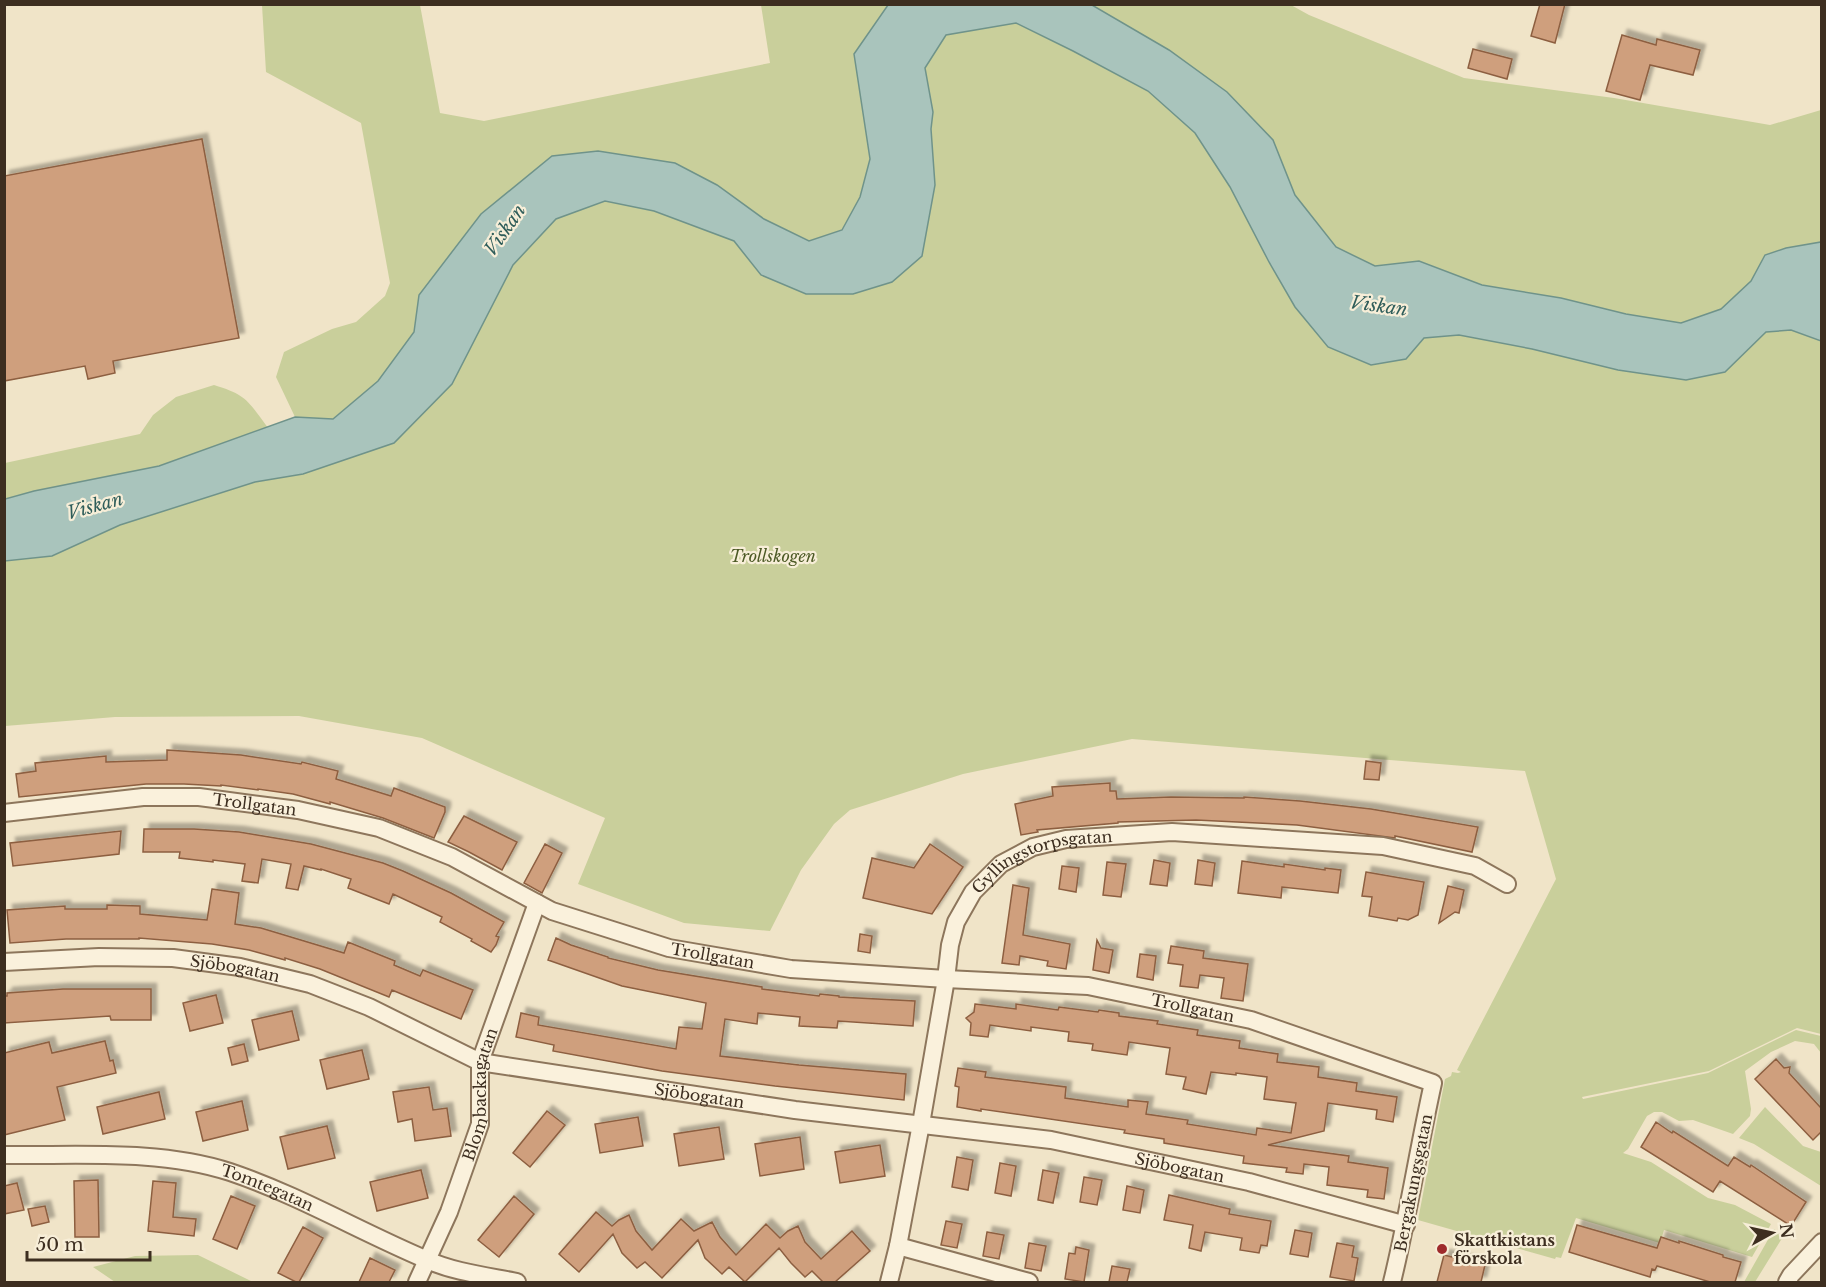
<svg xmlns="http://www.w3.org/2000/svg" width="1826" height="1287" viewBox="0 0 1826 1287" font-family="'Libre Baskerville',serif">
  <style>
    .green { fill: #c9cf9b }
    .water { fill: #a9c4bc; stroke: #6f938a; stroke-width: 1.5 }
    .building { fill: #cf9f7d; stroke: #8d5f41; stroke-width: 1.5; filter: url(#shadow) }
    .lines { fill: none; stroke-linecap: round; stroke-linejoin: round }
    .minor-casing { stroke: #8d765c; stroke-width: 20 }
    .minor { stroke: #faf1dc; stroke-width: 16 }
    .poi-dot { fill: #9e2a2b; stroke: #f7eed8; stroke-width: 2 }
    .labels { text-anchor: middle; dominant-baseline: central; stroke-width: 4.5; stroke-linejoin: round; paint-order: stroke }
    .park-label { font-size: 16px; font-style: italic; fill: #4d5a26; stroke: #f7eed8 }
    .street-label { font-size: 16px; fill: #3d2e20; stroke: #f7eed8 }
    .poi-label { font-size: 16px; font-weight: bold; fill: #3d2e20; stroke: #f7eed8; text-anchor: start }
    .water-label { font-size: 18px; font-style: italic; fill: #2f5d5a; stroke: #f7eed8 }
  </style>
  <defs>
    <filter id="shadow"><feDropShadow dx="5.5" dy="-5.5" stdDeviation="1.5" flood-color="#0004"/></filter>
  </defs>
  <rect width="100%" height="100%" fill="#f0e4c8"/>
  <path class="green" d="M 262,5 L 420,5 L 440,113 L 484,121 L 770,63 L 761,5 L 888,5 L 855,54 L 870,159 L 860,197 L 842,230 L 810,241 L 764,219 L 717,185 L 598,151 L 419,295 L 414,332 L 378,381 L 333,419 L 295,417 L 276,377 L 284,352 L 332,329 L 356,322 L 385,296 L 390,283 L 361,123 L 266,72 Z
    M 1092,5 L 1291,5 L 1309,15 L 1464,78 L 1614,98 L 1770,125 L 1821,110 L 1821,242 L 1786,248 L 1765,255 L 1751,281 L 1721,309 L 1681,323 L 1626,314 L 1561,298 L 1482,285 L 1419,261 L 1375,266 L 1336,247 L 1295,195 L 1273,140 L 1169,50 Z
    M 1016,23 L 1073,51 L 1148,91 L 1195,133 L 1230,187 L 1269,262 L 1295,307 L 1406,359 L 1424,338 L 1459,335 L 1532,349 L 1725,372 L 1766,332 L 1791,330 L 1821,341 L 1821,1034 L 1797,1028 L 1709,1071 L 1582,1097 L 1583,1099 L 1708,1073 L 1796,1030 L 1821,1036 L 1821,1053 L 1814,1044 L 1795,1041 L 1771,1052 L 1745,1071 L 1751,1109 L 1750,1116 L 1733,1134 L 1693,1120 L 1679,1121 L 1662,1112 L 1654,1112 L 1647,1116 L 1628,1149 L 1623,1153 L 1651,1162 L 1708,1198 L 1735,1205 L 1771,1224 L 1752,1257 L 1664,1230 L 1660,1243 L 1576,1218 L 1561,1258 L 1556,1257 L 1555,1259 L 1418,1220 L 1445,1079 L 1451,1076 L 1452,1072 L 1458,1073 L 1461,1072 L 1457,1070 L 1556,879 L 1525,771 L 1132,739 L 963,774 L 850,810 L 834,824 L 801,870 L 770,931 L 684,923 L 578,884 L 605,818 L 422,738 L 299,716 L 115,717 L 5,726 L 5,561 L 52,556 L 120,525 L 255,482 L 303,474 L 452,384 L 513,265 L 556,219 L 605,201 L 654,211 L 734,241 L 761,275 L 922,256 L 935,185 L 931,129 L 933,112 L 925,68 L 946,35 Z
    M 214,385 C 247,395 248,401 268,428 L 159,466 L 34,491 L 5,499 L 5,463 L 140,434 L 153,415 L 176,397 Z
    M 1765,1107 L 1803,1146 L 1821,1152 L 1821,1186 L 1754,1144 L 1739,1138 Z
    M 1774,1229 L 1784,1235 L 1755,1282 L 1744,1282 Z
    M 198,1255 L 253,1282 L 115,1282 L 93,1267 L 135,1256 Z"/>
  <path class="water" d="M 888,5 L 1092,5 L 1169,50 L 1227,92 L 1273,140 L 1295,195 L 1336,247 L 1375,266 L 1419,261 L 1482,285 L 1561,298 L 1626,314 L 1681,323 L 1721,309 L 1751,281 L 1765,255 L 1786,248 L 1821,242 L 1821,341 L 1791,330 L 1766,332 L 1725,372 L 1686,380 L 1618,370 L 1532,349 L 1459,335 L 1424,338 L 1406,359 L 1371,365 L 1328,347 L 1295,307 L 1269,262 L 1230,187 L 1195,133 L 1148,91 L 1073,51 L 1016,23 L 946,35 L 925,68 L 933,112 L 931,129 L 935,185 L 922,256 L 892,282 L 853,294 L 806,294 L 761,275 L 734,241 L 654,211 L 605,201 L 556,219 L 513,265 L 452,384 L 394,443 L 303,474 L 255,482 L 120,525 L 52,556 L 5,561 L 5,499 L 34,491 L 159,466 L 295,417 L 333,419 L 378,381 L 414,332 L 419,295 L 481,214 L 552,156 L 598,151 L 675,163 L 717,185 L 764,219 L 809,241 L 842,230 L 860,197 L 870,159 L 854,54 Z"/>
  <path class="building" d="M 1540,4 L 1565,4 L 1555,43 L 1531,36 Z
    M 1622,35 L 1656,45 L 1657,39 L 1700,50 L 1693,75 L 1650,65 L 1640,100 L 1606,91 Z
    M 1473,49 L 1512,59 L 1507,79 L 1468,68 Z
    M 202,139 L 239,338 L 113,361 L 115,373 L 88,379 L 85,366 L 4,381 L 4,176 Z
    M 167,750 L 241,755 L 301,764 L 302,762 L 338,771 L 336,779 L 391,796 L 394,788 L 445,807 L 445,812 L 434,838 L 383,818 L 330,802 L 330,804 L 293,794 L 258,789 L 258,790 L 221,785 L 221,786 L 184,784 L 146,784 L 19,797 L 16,774 L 36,771 L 35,763 L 106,756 L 106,762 L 167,760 Z
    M 1366,761 L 1381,763 L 1379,780 L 1364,779 Z
    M 1110,783 L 1110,791 L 1116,791 L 1117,799 L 1171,797 L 1244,798 L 1244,797 L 1300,801 L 1371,809 L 1478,827 L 1472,852 L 1395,836 L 1395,838 L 1297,825 L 1196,820 L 1118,822 L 1118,823 L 1037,830 L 1038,832 L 1021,835 L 1015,804 L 1053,796 L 1052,787 Z
    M 464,816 L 517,842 L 502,870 L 469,852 L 448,842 Z
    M 144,829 L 194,829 L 239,832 L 311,844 L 383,863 L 403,871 L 451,893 L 504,922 L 496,936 L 499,937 L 496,945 L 491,952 L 471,941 L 472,939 L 440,922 L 442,917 L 393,894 L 389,904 L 348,888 L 351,879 L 321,869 L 321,870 L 304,866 L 298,890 L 286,888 L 291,864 L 262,859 L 258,883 L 242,881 L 245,864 L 213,860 L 213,862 L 179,858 L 180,852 L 143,852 Z
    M 121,831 L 119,854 L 13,866 L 10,843 Z
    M 545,844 L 562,853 L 542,893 L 524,883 Z
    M 930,844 L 963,867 L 932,914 L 863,898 L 872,858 L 914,868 Z
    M 1154,860 L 1170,863 L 1167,886 L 1150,884 Z
    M 1198,860 L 1215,863 L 1212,886 L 1195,884 Z
    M 1242,861 L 1284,867 L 1284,864 L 1325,870 L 1325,868 L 1341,870 L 1338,893 L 1282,887 L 1281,898 L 1238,893 Z
    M 1107,862 L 1126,864 L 1121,897 L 1103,895 Z
    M 1062,866 L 1079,868 L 1076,892 L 1059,889 Z
    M 1366,872 L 1424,882 L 1418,915 L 1408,920 L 1398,918 L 1397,921 L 1369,916 L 1372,897 L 1362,896 Z
    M 1013,885 L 1029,888 L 1023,935 L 1070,944 L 1066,969 L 1047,966 L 1048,961 L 1020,956 L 1019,965 L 1002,963 Z
    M 1448,886 L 1464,890 L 1459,913 L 1455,912 L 1439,923 Z
    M 212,889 L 239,893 L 235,924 L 261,928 L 344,953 L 348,942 L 395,961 L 394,965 L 420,976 L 423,970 L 473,990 L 461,1019 L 392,990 L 389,997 L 320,969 L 285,958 L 285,960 L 249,950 L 212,944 L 139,938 L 139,939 L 66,939 L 10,943 L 7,910 L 65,906 L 65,909 L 107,909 L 107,905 L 140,906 L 140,914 L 207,920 Z
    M 860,934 L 872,936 L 870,953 L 858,951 Z
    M 556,938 L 571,945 L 608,957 L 608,958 L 658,970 L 762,987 L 762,989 L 819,996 L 820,994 L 839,996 L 839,997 L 915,1001 L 913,1026 L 838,1021 L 837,1028 L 799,1026 L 800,1017 L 758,1013 L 757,1024 L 725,1019 L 720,1056 L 799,1065 L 906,1074 L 904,1100 L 775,1086 L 662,1071 L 553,1051 L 554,1045 L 516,1037 L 521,1013 L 539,1017 L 538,1025 L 676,1049 L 679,1027 L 702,1029 L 706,1003 L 622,986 L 548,960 Z
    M 1097,940 L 1101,948 L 1113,950 L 1109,973 L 1093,970 Z
    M 1171,946 L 1204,951 L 1203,958 L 1248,964 L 1243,1001 L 1221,998 L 1224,978 L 1200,975 L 1198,988 L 1180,986 L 1183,965 L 1168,963 Z
    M 1140,954 L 1156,956 L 1153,980 L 1137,977 Z
    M 63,989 L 151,989 L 151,1020 L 111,1020 L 110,1016 L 4,1023 L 4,996 L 7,996 L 7,993 Z
    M 216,995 L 223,1023 L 190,1031 L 183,1003 Z
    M 975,1004 L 1016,1009 L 1016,1004 L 1058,1010 L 1059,1007 L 1098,1012 L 1099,1010 L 1119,1013 L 1119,1016 L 1158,1021 L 1157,1024 L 1198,1030 L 1197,1035 L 1240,1041 L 1239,1048 L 1278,1054 L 1277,1062 L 1319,1067 L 1318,1077 L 1357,1083 L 1356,1091 L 1397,1097 L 1393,1122 L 1376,1119 L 1377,1110 L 1328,1103 L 1324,1131 L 1268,1145 L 1349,1156 L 1348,1162 L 1388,1168 L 1384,1199 L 1367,1197 L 1368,1190 L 1327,1185 L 1329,1167 L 1304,1164 L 1303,1174 L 1286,1172 L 1287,1168 L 1243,1163 L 1244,1156 L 1164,1143 L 1164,1139 L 1124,1133 L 1125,1130 L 981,1109 L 981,1111 L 957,1107 L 959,1087 L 955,1086 L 958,1068 L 986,1072 L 985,1077 L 1066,1087 L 1065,1098 L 1128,1107 L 1128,1100 L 1148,1102 L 1146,1114 L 1188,1120 L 1187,1124 L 1256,1135 L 1257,1128 L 1291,1133 L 1296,1103 L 1264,1099 L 1267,1077 L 1236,1073 L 1236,1075 L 1211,1072 L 1206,1094 L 1183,1089 L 1186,1077 L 1166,1074 L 1170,1048 L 1129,1042 L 1127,1055 L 1092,1050 L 1093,1044 L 1068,1041 L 1069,1032 L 1031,1027 L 1031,1031 L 990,1025 L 988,1037 L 970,1035 L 971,1023 L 966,1018 L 974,1012 Z
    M 292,1011 L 299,1040 L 259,1050 L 252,1020 Z
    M 105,1041 L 110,1061 L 113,1060 L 116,1073 L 57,1087 L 65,1120 L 4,1135 L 4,1053 L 49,1042 L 52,1053 Z
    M 244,1044 L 248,1061 L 232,1065 L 228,1048 Z
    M 362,1050 L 369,1079 L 327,1089 L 320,1060 Z
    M 1776,1059 L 1784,1068 L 1790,1067 L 1789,1073 L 1821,1108 L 1821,1132 L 1813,1140 L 1755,1079 Z
    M 429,1087 L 433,1110 L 447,1108 L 451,1136 L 415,1141 L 412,1119 L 398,1122 L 393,1092 Z
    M 159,1092 L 165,1119 L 103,1134 L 97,1107 Z
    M 242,1101 L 248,1130 L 203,1141 L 196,1112 Z
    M 547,1111 L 565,1125 L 530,1167 L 513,1153 Z
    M 638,1117 L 643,1146 L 600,1153 L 595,1124 Z
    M 1656,1122 L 1672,1133 L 1673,1131 L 1728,1166 L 1734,1157 L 1750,1167 L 1751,1165 L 1806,1202 L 1791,1226 L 1720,1181 L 1713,1192 L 1641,1147 Z
    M 327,1126 L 335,1158 L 288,1169 L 280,1137 Z
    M 719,1127 L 724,1159 L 679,1166 L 674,1134 Z
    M 800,1137 L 804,1169 L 760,1176 L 755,1144 Z
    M 880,1145 L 885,1176 L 840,1183 L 835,1152 Z
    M 957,1157 L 973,1160 L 968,1190 L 952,1187 Z
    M 1000,1163 L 1016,1166 L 1011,1196 L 995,1193 Z
    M 421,1170 L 428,1198 L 377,1211 L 370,1182 Z
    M 1043,1170 L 1059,1173 L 1053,1203 L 1038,1200 Z
    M 1084,1177 L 1102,1180 L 1097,1205 L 1080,1202 Z
    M 98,1180 L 99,1237 L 75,1237 L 74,1181 Z
    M 153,1181 L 176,1183 L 173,1217 L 196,1219 L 194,1236 L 148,1231 Z
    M 17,1183 L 24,1210 L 4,1214 L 4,1186 Z
    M 1127,1186 L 1144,1190 L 1140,1213 L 1123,1210 Z
    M 1169,1195 L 1230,1209 L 1229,1214 L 1271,1221 L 1267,1246 L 1261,1245 L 1259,1253 L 1240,1250 L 1242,1238 L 1205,1232 L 1201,1251 L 1189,1248 L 1193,1225 L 1164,1220 Z
    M 231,1196 L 255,1206 L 237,1249 L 213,1239 Z
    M 514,1196 L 534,1214 L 499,1257 L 478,1240 Z
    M 45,1206 L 49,1222 L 32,1226 L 28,1209 Z
    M 596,1212 L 612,1226 L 619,1220 L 629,1215 L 636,1231 L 652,1250 L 681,1219 L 694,1231 L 712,1222 L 720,1237 L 736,1255 L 766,1224 L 780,1238 L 788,1231 L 798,1226 L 805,1242 L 821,1259 L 852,1231 L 870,1251 L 835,1282 L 823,1282 L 812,1271 L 805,1277 L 791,1263 L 779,1248 L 745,1282 L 729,1267 L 722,1274 L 705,1258 L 698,1240 L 662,1278 L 645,1262 L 637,1268 L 622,1253 L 613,1234 L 579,1272 L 559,1254 Z
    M 946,1221 L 962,1224 L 957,1248 L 941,1245 Z
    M 1577,1225 L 1657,1248 L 1661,1237 L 1679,1243 L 1679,1241 L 1723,1255 L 1723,1257 L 1741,1262 L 1735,1282 L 1710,1282 L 1657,1266 L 1655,1270 L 1652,1269 L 1650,1277 L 1569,1252 Z
    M 303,1227 L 323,1238 L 299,1282 L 296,1282 L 278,1273 Z
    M 1295,1230 L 1312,1233 L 1308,1257 L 1290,1254 Z
    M 987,1232 L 1004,1235 L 999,1259 L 983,1256 Z
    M 1029,1243 L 1046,1246 L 1041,1271 L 1025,1268 Z
    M 1337,1243 L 1354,1246 L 1352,1257 L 1358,1258 L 1354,1281 L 1330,1277 Z
    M 1076,1247 L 1089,1250 L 1084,1282 L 1065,1279 L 1069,1253 L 1075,1254 Z
    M 1444,1255 L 1485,1265 L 1481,1282 L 1437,1282 Z
    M 370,1258 L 395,1270 L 389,1282 L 359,1282 Z
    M 1112,1266 L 1130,1269 L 1127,1282 L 1109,1282 Z"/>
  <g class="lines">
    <g class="minor-casing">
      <g id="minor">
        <path id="s1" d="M 4,813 L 143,797 L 199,797 L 298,810 L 379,828 L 452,857 L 552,911 L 669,948 L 791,969 L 946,979 L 1088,986 L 1251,1020 L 1433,1083 C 1418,1150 1408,1217 1392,1282"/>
        <path id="s2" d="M 4,962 L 99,957 L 173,958 L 240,967 L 310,984 L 369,1007 L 480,1062 L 795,1110 L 1051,1140 L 1249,1182 L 1406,1225"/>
        <path id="s3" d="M 4,1155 C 78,1156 160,1149 230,1172 C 298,1195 359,1231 425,1259 C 453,1272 487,1276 517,1282"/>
        <path d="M 898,1246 L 1029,1282"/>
        <path id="s4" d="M 417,1282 L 449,1212 L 480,1124 L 480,1062 L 537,903"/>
        <path id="s5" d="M 889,1282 L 898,1246 L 921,1124 L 946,979 L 950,945 L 956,922 L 973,892 L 1001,864 L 1033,847 L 1066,839 L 1172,832 L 1383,846 L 1475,866 L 1507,884"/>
        <path d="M 1787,1282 L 1791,1275 L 1822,1242"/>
      </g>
    </g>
    <use href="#minor" class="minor"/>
  </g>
  <circle class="poi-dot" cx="1442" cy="1249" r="6"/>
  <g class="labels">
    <g class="park-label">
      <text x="773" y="556">Trollskogen</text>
    </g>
    <g class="street-label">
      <text stroke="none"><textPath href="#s1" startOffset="252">Trollgatan</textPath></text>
      <text stroke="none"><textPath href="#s5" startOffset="480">Gyllingstorpsgatan</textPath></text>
      <text stroke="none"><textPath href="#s1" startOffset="738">Trollgatan</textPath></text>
      <text stroke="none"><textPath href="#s2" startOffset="232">Sjöbogatan</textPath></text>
      <text stroke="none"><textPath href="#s1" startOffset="1222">Trollgatan</textPath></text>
      <text stroke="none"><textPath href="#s4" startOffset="200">Blombackagatan</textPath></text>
      <text stroke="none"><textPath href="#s2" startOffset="718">Sjöbogatan</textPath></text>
      <text stroke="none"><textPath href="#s2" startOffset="1204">Sjöbogatan</textPath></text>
      <text transform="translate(1413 1183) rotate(-79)">Bergakungsgatan</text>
      <text stroke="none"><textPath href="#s3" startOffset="268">Tomtegatan</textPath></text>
    </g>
    <g class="poi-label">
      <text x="1454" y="1240">Skattkistans<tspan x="1454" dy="18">förskola</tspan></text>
    </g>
    <g class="water-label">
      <text transform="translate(505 230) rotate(-55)">Viskan</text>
      <text transform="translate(1379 306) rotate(8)">Viskan</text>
      <text transform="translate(95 506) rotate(-15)">Viskan</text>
    </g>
  </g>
  <rect width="1826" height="1287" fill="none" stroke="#3d2e20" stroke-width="12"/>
  <g transform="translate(1772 1233) rotate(82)" stroke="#f7eed8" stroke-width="4.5" paint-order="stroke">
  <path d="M0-4.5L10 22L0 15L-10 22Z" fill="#3d2e20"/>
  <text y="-9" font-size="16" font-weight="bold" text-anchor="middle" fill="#3d2e20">N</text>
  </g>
  <path d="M27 1251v9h123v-9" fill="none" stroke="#3d2e20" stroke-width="3"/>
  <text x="36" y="1251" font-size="18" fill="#3d2e20" stroke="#f7eed8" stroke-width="4.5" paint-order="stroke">50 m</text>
</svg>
